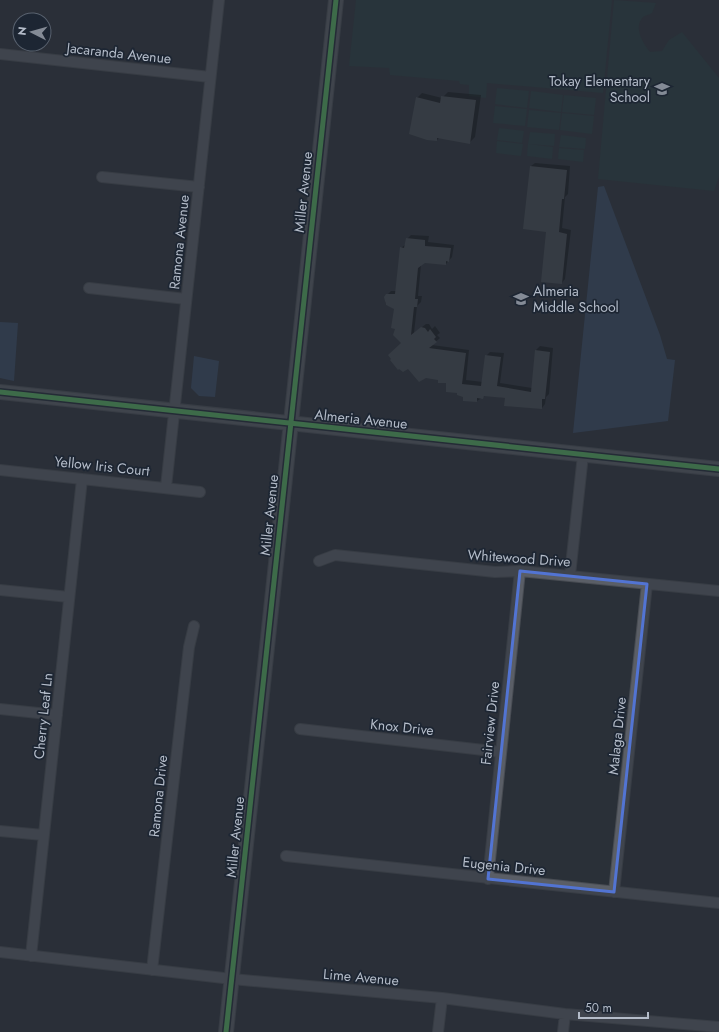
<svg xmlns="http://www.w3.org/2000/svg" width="719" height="1032" viewBox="0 0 719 1032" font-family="Jost,sans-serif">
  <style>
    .green { fill: #273a3e }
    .water { fill: #384963 }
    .shadow { fill: #0007 }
    .building { fill: #444950 }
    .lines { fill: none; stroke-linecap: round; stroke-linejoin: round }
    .street-casing { stroke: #484c53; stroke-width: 12 }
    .secondary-casing { stroke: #484c53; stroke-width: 16 }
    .street { stroke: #5a5e66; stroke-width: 10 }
    .secondary { stroke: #595d64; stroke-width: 14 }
    .cycleway-casing { stroke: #1d2633; stroke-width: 8 }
    .cycleway { stroke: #56b35d; stroke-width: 5 }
    .marked { fill: none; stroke: #5274d3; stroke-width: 3; stroke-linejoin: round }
    .labels { text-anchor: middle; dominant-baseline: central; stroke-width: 3.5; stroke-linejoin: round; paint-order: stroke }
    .street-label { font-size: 14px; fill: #b4bcc9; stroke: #1d2633 }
    .poi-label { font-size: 14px; fill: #b4bcc9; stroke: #1d2633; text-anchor: end }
  </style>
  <rect width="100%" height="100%" fill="#2a3038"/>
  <path class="green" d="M 356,0 L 612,0 L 603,93 L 487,83 L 486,98 L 469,96 L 469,85 L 460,84 L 459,81 L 390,75 L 389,68 L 349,66 Z
    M 614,0 L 656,3 L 652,13 C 649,15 646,15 643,17 C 633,27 643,44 650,52 L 662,51 L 669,40 L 682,32 L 719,78 L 719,176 L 714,191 L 598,179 Z
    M 497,88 L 529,91 L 527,108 L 495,104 Z
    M 531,91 L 563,95 L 561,112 L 529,108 Z
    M 564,95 L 596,98 L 594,115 L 562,112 Z
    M 495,106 L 527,109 L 525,126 L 493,123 Z
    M 529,110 L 561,113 L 559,130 L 527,127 Z
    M 562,113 L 594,116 L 592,134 L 560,130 Z
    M 499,128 L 524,131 L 522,143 L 497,140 Z
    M 530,132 L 555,134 L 554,146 L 528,144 Z
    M 561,135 L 586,138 L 585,149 L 559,147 Z
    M 497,141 L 523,144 L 521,156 L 496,153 Z
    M 528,144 L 553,147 L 552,159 L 527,156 Z
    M 559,148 L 584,150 L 583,162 L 558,159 Z"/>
  <path class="water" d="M 604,186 L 660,335 L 667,359 L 675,360 L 668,421 L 573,433 L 598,187 Z
    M 0,322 L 18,323 L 14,381 L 0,378 Z
    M 194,356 L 219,361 L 215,397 L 199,396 L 191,388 Z"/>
  <path class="shadow" d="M 448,92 L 481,95 L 475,137 L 470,142 L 439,138 L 437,140 L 417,98 L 422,93 L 442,98 Z
    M 535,163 L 570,166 L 568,194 L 565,197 L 562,228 L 571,230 L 565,279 L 562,283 L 531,166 Z
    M 411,235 L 429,236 L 428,242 L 454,245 L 452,257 L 446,264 L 425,262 L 421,265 L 418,296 L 422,296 L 421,302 L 417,306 L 414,333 L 426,324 L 429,324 L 432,329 L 435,326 L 440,333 L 437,335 L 440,338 L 432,345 L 469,350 L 466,380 L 483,382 L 486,356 L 490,352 L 504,353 L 500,383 L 532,388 L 536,350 L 540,346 L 553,348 L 549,394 L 546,397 L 545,404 L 542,408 L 506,398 L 486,395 L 477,401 L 464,396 L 458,393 L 447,382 L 439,379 L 402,343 L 396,328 L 395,308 L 386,305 L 385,302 L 387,295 L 391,291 L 396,291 L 401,248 L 406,244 L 407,239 Z"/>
  <path class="building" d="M 441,96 L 476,100 L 470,144 L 437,138 L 437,141 L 427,140 L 409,134 L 416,97 L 440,103 Z
    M 530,166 L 567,170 L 564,199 L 562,199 L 559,232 L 567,234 L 562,284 L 541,282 L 546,232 L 523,229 Z
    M 406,238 L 425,240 L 425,246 L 451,248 L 449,262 L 446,261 L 446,265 L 425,263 L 418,268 L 415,299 L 418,299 L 417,307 L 414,307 L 411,335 L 421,327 L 425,328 L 428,332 L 430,329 L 436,337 L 434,339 L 437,342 L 429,348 L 466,353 L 462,384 L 481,386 L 485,355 L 501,357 L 497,386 L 531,392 L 535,350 L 550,352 L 545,399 L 542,399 L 542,409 L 504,406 L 505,398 L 484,396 L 483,399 L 477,398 L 477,402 L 463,401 L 463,397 L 457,395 L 457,393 L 446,392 L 446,383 L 438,383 L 438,380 L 426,378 L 419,382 L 408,369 L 403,372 L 399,369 L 398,370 L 390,360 L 391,359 L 388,355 L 401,343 L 393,335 L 395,329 L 391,328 L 394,309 L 386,305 L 384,297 L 386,294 L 395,294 L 400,247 L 404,248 Z"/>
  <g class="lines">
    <g class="street-casing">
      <path id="street" d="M 0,54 L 210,77
        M 102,177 L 199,187
        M 89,288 L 186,299
        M 0,470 L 200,492
        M 166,487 L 219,0
        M 319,561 L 335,555 L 495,572 L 520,571 L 719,591
        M 570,575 L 583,455
        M 0,590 L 69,597
        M 0,709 L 57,715
        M 300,729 L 501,752
        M 0,831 L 43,835
        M 286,856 L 719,903
        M 488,879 L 520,571
        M 614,892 L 647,584
        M 0,952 L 232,979 L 442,998 L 565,1014 L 719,1027
        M 31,956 L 82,479
        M 152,970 L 189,647 L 194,626
        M 438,1032 L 442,998
        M 563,1032 L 565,1014"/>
    </g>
    <g class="secondary-casing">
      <path id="secondary" d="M 0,392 L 719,469
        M 226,1032 L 336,0"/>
    </g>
    <use href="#street" class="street"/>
    <use href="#secondary" class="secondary"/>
    <g class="cycleway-casing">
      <path id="cycleway" d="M 0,392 L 719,469
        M 226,1032 L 336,0"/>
    </g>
    <use href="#cycleway" class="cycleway"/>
  </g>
  <path d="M0 0H719V1032H0ZM 520,571 L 647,584 L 614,892 L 488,879 Z" fill="#2a3038" fill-opacity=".55" fill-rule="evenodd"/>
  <path class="marked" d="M 520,571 L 647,584 L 614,892 L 488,879 Z"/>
  <defs>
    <g id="school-bare" transform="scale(1.2)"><path d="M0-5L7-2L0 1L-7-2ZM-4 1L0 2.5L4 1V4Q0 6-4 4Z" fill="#848b96" stroke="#1d2633" stroke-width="2.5" paint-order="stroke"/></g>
  </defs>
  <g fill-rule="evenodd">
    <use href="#school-bare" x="662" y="89"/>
    <use href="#school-bare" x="521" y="299"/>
  </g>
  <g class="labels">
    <g class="street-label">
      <text transform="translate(119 53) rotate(6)">Jacaranda Avenue</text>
      <text transform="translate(303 192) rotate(-84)">Miller Avenue</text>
      <text transform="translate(179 242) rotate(-84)">Ramona Avenue</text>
      <text transform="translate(361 419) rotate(6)">Almeria Avenue</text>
      <text transform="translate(102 466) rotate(6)">Yellow Iris Court</text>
      <text transform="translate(269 515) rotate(-84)">Miller Avenue</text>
      <text transform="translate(519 558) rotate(4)">Whitewood Drive</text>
      <text transform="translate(43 716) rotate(-84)">Cherry Leaf Ln</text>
      <text transform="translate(490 723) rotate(-84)">Fairview Drive</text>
      <text transform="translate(402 727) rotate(6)">Knox Drive</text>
      <text transform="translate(617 736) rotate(-84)">Malaga Drive</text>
      <text transform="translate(158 796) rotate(-84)">Ramona Drive</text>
      <text transform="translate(235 837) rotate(-84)">Miller Avenue</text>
      <text transform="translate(504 866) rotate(6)">Eugenia Drive</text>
      <text transform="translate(361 977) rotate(5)">Lime Avenue</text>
    </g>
    <g class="poi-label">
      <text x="650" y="81">Tokay Elementary<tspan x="650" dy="16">School</tspan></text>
      <text x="533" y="291" text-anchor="start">Almeria<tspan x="533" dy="16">Middle School</tspan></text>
    </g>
  </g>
  <g transform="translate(32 32) rotate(276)"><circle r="19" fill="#1d2633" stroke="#59626f"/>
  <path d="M0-3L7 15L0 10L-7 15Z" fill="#848b96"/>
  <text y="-6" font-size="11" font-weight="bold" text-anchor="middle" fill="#b4bcc9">N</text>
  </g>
  <path d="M579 1012v6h69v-6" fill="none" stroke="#b4bcc9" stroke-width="2"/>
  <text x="585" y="1012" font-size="12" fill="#b4bcc9" stroke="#1d2633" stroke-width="3" paint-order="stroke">50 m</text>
</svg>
